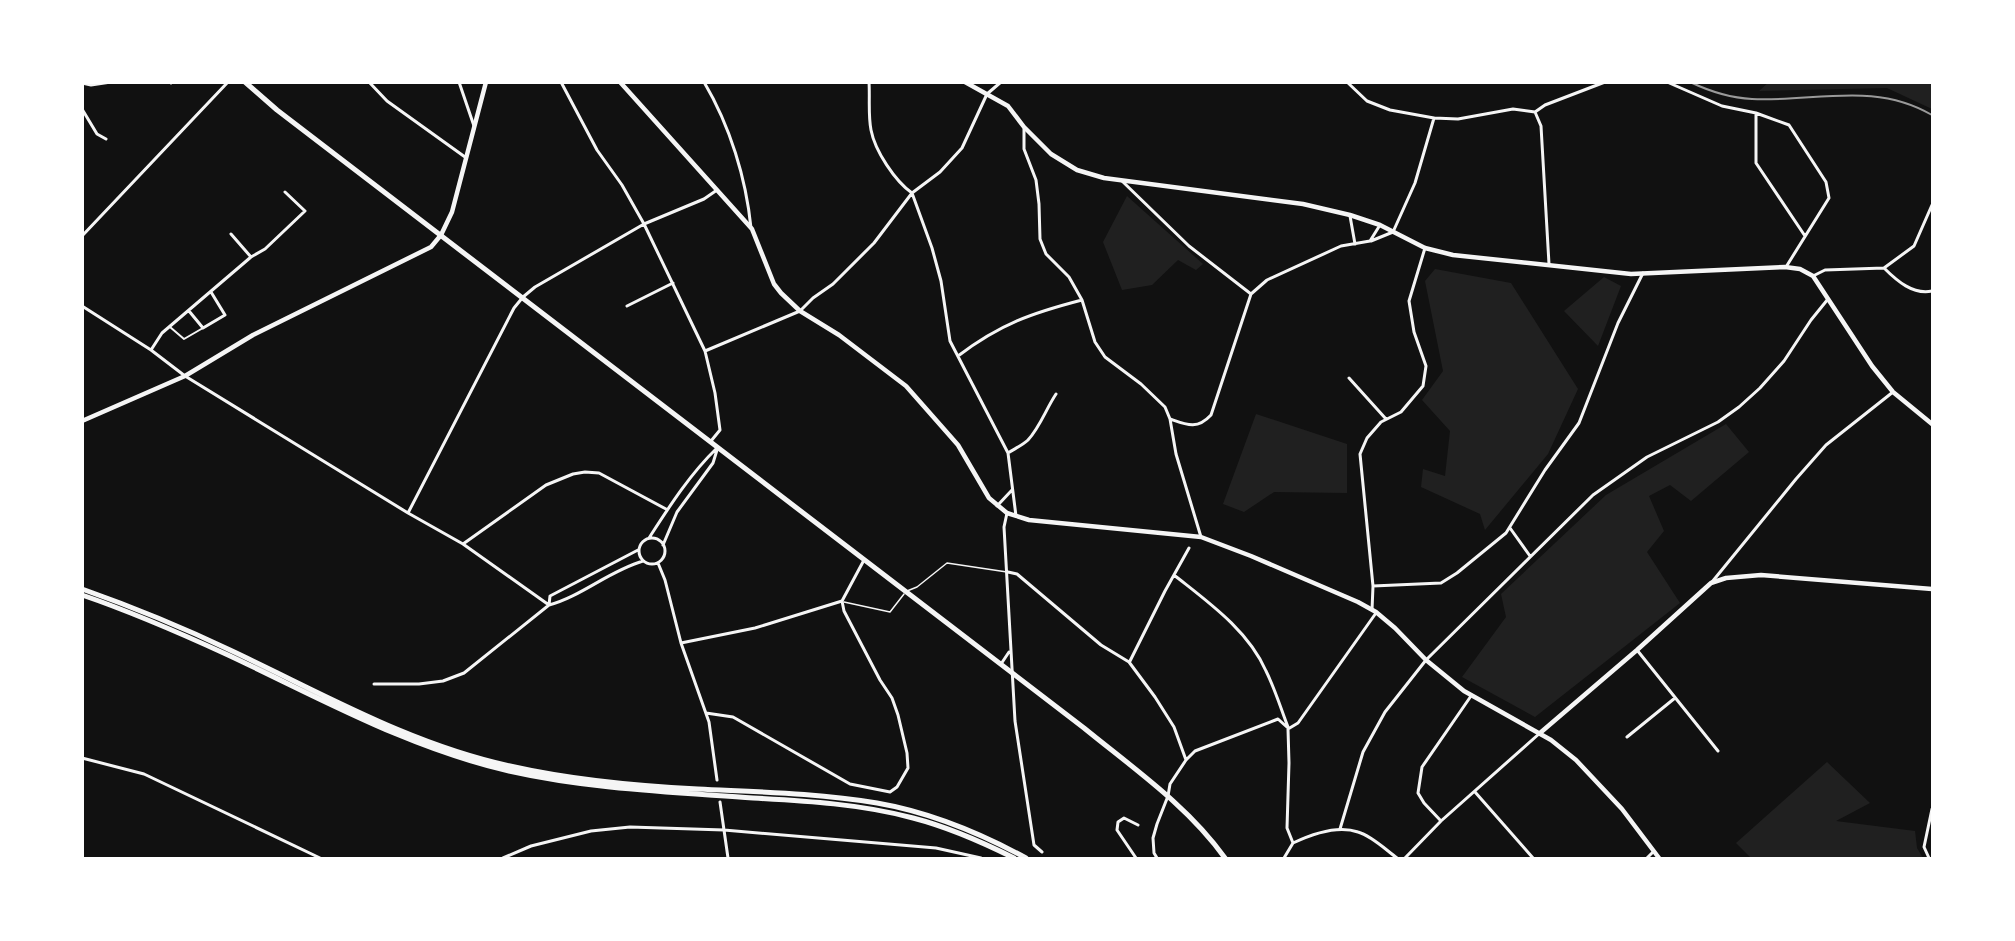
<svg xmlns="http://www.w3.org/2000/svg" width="2015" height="941" viewBox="0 0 2015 941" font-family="Overpass,sans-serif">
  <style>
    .green { fill: #202020 }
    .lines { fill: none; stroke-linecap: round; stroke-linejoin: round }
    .service { stroke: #f5f5f5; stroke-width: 1.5 }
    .pedestrian { stroke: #f5f5f5; stroke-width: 2 }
    .minor { stroke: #f5f5f5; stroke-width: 3 }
    .tertiary { stroke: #f5f5f5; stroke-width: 4.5 }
    .secondary { stroke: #f5f5f5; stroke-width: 4.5 }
    .primary { stroke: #f5f5f5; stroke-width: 5 }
    .trunk { stroke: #f5f5f5; stroke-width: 5 }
    .rail { stroke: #9a9a9a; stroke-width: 2 }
  </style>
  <rect width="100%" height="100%" fill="#111"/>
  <path class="green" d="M 1769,82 L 1932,83 L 1932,109 L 1887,88 L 1759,91 Z
    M 1127,196 L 1203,264 L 1196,270 L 1178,260 L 1152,285 L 1122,290 L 1103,242 Z
    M 1435,269 L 1511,283 L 1578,389 L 1548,454 L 1485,530 L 1480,514 L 1421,487 L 1423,469 L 1445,476 L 1450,431 L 1422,400 L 1443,371 L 1425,281 Z
    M 1604,277 L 1621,286 L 1598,346 L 1564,311 Z
    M 1256,414 L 1347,444 L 1347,493 L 1274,492 L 1244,512 L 1223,504 Z
    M 1726,424 L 1749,452 L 1691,501 L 1670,485 L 1649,496 L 1664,531 L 1647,552 L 1680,603 L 1535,717 L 1462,677 L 1506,617 L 1501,594 L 1606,495 Z
    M 1827,762 L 1870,803 L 1836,821 L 1915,831 L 1917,848 L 1923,858 L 1751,858 L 1736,843 Z"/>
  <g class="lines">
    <path class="service" d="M 907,591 L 917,587 L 947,563 L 1007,572
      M 844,602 L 890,612 L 904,594"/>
    <path class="pedestrian" d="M 170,327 L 184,339 L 203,328"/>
    <path class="minor" d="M 170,82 L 171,83
      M 369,82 L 387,101 L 465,157
      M 459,82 L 474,126
      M 561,82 L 597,150 L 622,185 L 644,224 L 705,351 L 715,393 L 720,430 L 711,441
      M 704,82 C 730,126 746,178 751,228
      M 869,82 C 870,98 868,115 871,130 C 875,151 895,181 912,193
      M 1347,82 L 1367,101 L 1390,110 L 1434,118 L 1458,119 L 1513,109 L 1535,112 L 1545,105 L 1605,82
      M 1667,82 L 1722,106 L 1756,113 L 1789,125 L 1826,182 L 1829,198 L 1786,267
      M 82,83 L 91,85 L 111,82
      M 82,109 L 97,134 L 106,139
      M 1535,112 L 1541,126 L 1549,264
      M 1756,114 L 1756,163 L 1805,236
      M 1024,129 L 1024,149 L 1036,180 L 1039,204 L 1040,239 L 1046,254 L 1069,277 L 1082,300 L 1095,342 L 1105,357 L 1141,384 L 1165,407 L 1170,419 L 1176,454 L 1201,537
      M 1122,181 L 1189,246 L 1251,294
      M 912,193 L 932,248 L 941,281 L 950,341 L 1008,453 L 1016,516
      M 1350,216 L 1355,244
      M 231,234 L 251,257
      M 82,236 L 228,82
      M 1371,241 L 1393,232 L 1415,183 L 1434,118
      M 1884,268 C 1897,281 1913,295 1932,291
      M 1813,276 L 1825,270 L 1884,268 L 1914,246 L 1932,205
      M 82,306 L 151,350 L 185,376 L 408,513 L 463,544 L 549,605
      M 627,306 L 673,283
      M 189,311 L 203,328 L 225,315 L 211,292
      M 151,350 L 162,333 L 251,257 L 265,249 L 305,211 L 285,192
      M 705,351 L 800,311 L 813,298 L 833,284 L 874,243 L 912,193 L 940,172 L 962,148 L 987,94 L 1001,82
      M 958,356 C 1000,324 1032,313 1082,300
      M 1349,378 L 1386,419
      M 1170,419 C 1187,425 1197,430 1211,415 L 1251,294 L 1267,280 L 1341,246 L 1370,241 L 1380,225
      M 1008,453 C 1014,449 1023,445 1028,440 C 1040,427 1046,409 1056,394
      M 997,506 L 1012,490
      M 408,513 L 514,308 L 523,297 L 535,287 L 644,224 L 704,199 L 717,190
      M 1007,513 L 1004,527 L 1015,721 L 1034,845 L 1042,852
      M 1510,528 L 1530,556
      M639 551a13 13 0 1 1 26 0a13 13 0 1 1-26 0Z
      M 649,538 C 669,507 690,474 717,448
      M 463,544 L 546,485 L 573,474 L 585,472 L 599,473 L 666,509
      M 663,545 L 677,512 L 713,463 L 717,450
      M 658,563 L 665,580 L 681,643 L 709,722 L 717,780
      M 1008,572 L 1017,574 L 1101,645 L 1129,662 L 1155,697 L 1174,727 L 1186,760
      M 1174,575 C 1208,602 1248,630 1266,671 C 1275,689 1281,709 1288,727
      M 1712,582 L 1796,479 L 1826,445 L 1893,392
      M 1373,586 L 1441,583 L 1457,573 L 1506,533 L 1545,470 L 1579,423 L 1618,323 L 1643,273
      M 549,605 L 550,596 L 638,550
      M 1372,610 L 1373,586 L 1360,454 L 1367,438 L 1381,422 L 1401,412 L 1423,386 L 1426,366 L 1414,332 L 1409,301 L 1425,248
      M 681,643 L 755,628 L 842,601
      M 1637,650 L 1718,751
      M 1130,661 L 1165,591 L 1189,548
      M 1001,664 L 1009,652
      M 374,684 L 419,684 L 443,681 L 464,673 L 549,605 C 582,596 609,571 643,561
      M 706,713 L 733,717 L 850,784 L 890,792 L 897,787 L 908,768 L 907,753 L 898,715 L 892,698 L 880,680 L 844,611 L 842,601 L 864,560
      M 1627,737 L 1675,698
      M 82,758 L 144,774 L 320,858
      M 1475,792 L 1533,858
      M 720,802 L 728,858
      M 1441,821 L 1424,803 L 1418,793 L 1422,767 L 1471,696
      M 1340,829 L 1363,752 L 1385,712 L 1426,660 L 1593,495 L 1647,457 L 1718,422 L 1739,407 L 1760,388 L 1784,361 L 1811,320 L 1828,299
      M 1293,843 C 1312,834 1338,825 1358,832 C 1372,836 1386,850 1397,858
      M 503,858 L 531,846 L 591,831 L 630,827 L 724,830 L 936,848 L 981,858
      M 1136,858 L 1117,830 L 1118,822 L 1124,818 L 1138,825
      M 1157,858 L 1154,853 L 1153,838 L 1157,824 L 1168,796 L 1170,784 L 1186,760 L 1195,751 L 1278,719 L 1288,728
      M 1284,858 L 1293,843 L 1287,828 L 1289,763 L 1288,729 L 1298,723 L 1376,613
      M 1405,858 L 1441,821 L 1540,733
      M 1647,858 L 1653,852
      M 1929,858 L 1924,847 L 1932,809"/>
    <path class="tertiary" d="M 620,82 L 752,229 L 774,284 L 781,293 L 800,311 L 839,335 L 906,386 L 958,445 L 989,498 L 1007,513 L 1029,520 L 1201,537 L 1251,556 L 1358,602 L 1376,612 L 1395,628 L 1426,660 L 1464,691 L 1551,740 L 1576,760 L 1622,809 L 1659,858
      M 965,82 L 1008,106 L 1024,127 L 1051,154 L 1077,170 L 1104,178 L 1303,204 L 1350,215 L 1380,225 L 1425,248 L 1453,255 L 1631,274 L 1785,267 L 1800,269 L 1813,276 L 1872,366 L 1893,392 L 1932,424
      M 441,235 L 452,212 L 486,82
      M 1540,733 L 1637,650 L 1711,583 L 1726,578 L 1761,575 L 1932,589"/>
    <path class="secondary" d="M 82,421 L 185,376 L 253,335 L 431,247 L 441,235"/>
    <path class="primary" d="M 245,82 L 277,110 L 1084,728 C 1133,768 1188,806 1225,858"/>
    <path class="trunk" d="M 82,589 C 133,607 182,627 230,650 C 322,693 409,744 510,766 C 572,780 636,786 698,789 C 758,792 818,793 877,803 C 929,812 980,833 1026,858
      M 82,595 C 132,612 180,633 228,655 C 320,698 408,748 509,771 C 589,789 671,792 753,798 C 807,801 861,804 913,818 C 948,827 982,842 1014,858"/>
    <path class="rail" d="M 1690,82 C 1709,91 1731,98 1752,99 C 1815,102 1874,81 1932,115"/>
  </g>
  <rect width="2015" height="941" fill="none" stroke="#ffffff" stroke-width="168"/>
</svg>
